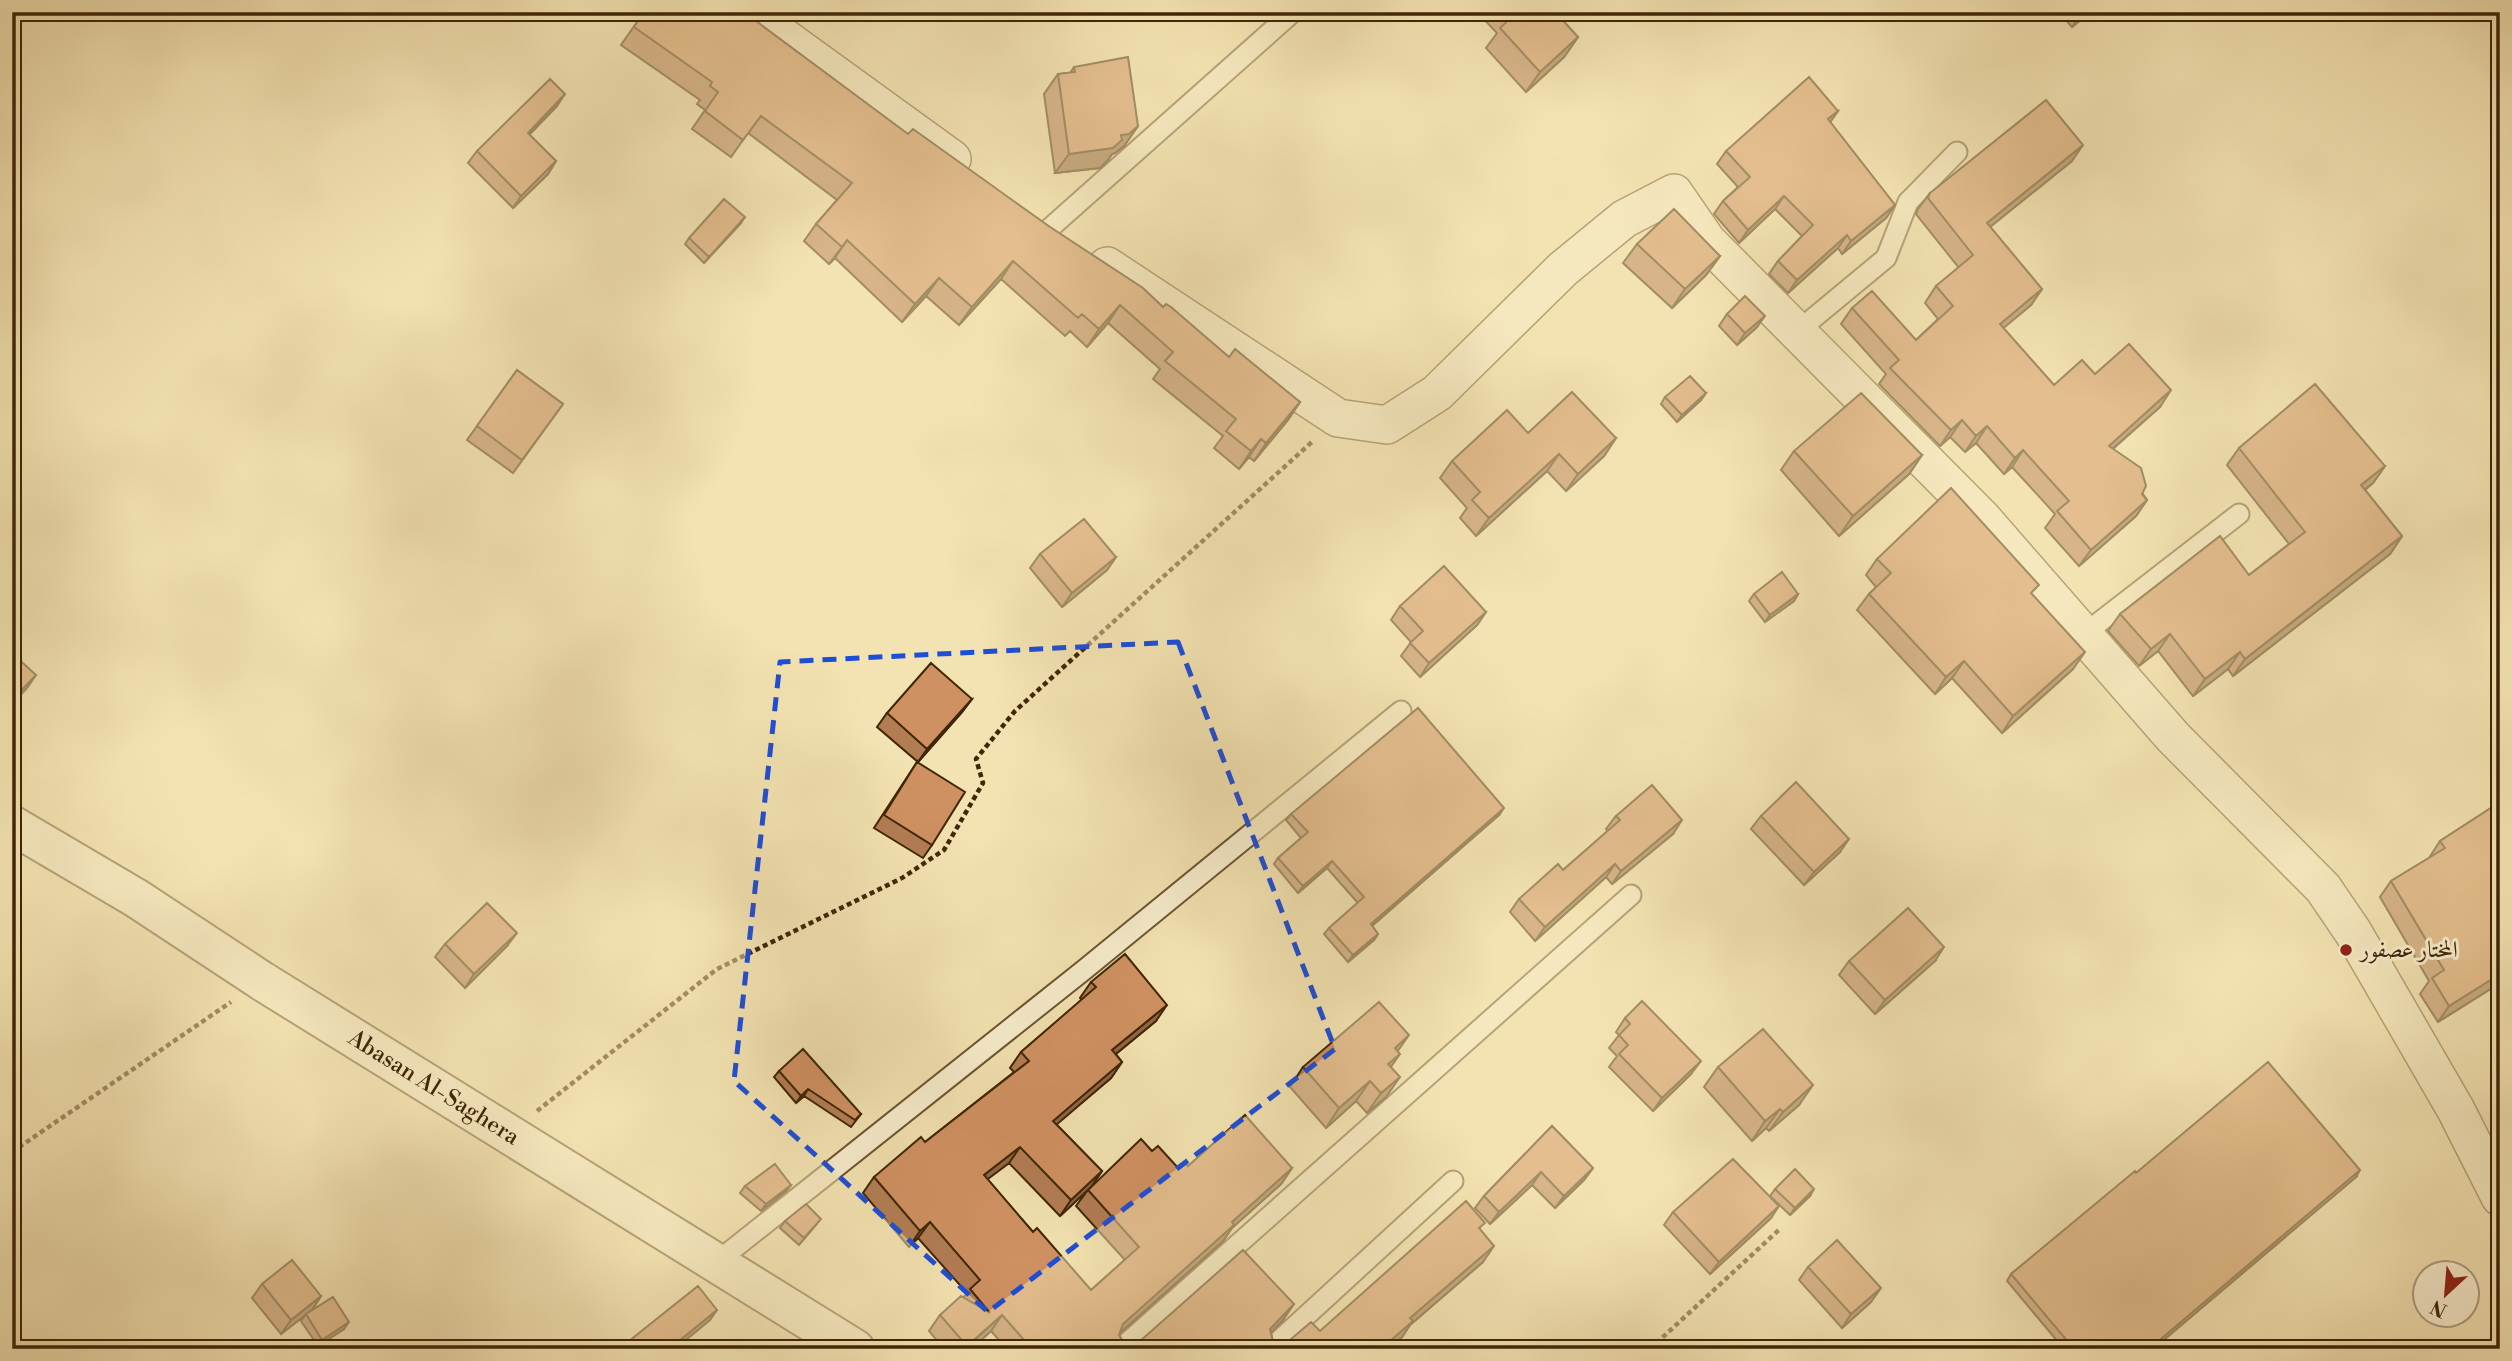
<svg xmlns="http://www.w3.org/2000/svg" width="2512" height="1361" viewBox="0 0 2512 1361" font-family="'Libre Bodoni',Amiri,serif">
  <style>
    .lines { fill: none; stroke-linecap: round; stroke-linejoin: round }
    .service-casing { stroke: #6c5531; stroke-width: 23 }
    .minor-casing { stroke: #6c5531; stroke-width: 40 }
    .tertiary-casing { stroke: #6c5531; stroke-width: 42 }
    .path { stroke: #3f2606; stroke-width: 4.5; stroke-dasharray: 5 3.5; stroke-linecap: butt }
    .service { stroke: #f8edcd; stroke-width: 19 }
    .minor { stroke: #f8edcd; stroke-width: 37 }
    .tertiary { stroke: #f8edcd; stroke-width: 38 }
    .wall { fill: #b37d54; stroke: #3f2606; stroke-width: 2 }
    .shaded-wall { fill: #926645; stroke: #3f2606; stroke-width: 2 }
    .building { fill: #d09162; stroke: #3f2606; stroke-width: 2 }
    .marked { fill: none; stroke: #1d4ed8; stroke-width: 5; stroke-dasharray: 14 9; stroke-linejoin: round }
    .poi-dot { fill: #8f2418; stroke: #f8edcd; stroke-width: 2.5 }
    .labels { text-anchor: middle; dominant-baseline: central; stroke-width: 6; stroke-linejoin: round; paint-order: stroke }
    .poi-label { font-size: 23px; fill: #3f2606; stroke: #f8edcd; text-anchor: start }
    .street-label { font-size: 23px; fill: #3f2606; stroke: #f8edcd }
  </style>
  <rect width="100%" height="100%" fill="#f4e3b2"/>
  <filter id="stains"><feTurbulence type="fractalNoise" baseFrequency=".00286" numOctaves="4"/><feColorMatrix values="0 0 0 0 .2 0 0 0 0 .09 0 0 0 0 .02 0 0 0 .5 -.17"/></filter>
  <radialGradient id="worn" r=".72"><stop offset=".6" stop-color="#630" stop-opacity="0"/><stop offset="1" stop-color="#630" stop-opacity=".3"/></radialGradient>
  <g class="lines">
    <g class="service-casing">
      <path id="service" d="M 1050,228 L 1293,12
        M 1799,330 L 1886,258 L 1908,202 L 1957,152
        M 2084,634 L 2239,514
        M 718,1261 L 1084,970 L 1401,711
        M 1120,1349 L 1631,895
        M 1270,1349 L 1453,1181"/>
    </g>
    <g class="minor-casing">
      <path id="minor" d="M 749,12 L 952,159
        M 1107,266 L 1338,418 L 1387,425 L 1437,393 L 1563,269 L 1624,219 L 1674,193 L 1707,241 L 1982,518 L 2173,737 L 2323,888 L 2353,932 L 2456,1110 L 2500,1197"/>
    </g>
    <g class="tertiary-casing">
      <g id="tertiary">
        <path id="s1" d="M 12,825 L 136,898 L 262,981 L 855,1349"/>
      </g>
    </g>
    <path class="path" d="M 537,1111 L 717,969 L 902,878 L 944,850 L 983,783 L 976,759 L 1015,711 L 1313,441
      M 12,1152 L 231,1002
      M 1650,1349 L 1781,1228"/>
    <use href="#service" class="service"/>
    <use href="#minor" class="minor"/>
    <use href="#tertiary" class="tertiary"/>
  </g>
  <path class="wall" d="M 644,12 L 908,134 L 1050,227 L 1163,307 L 1229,357 L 1300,402 L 1288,420 L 1254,461 L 1249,457 L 1239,469 L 1214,448 L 1223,436 L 1153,379 L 1160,369 L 1108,323 L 1087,347 L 1070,331 L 1065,336 L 1001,279 L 959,325 L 926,296 L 902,322 L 835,258 L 829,264 L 804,241 L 816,224 L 837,200 L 748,133 L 731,157 L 692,129 L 705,110 L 697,104 L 700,100 L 621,45 Z
    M 1477,12 L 1566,12 L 1560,18 L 1578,37 L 1564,57 L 1526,92 L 1486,48 L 1497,33 Z
    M 2059,12 L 2098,12 L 2092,17 L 2088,14 L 2072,27 Z
    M 1074,67 L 1138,126 L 1124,146 L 1115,153 L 1112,154 L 1108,160 L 1100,168 L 1055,173 L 1044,94 L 1058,74 L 1070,73 Z
    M 557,106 L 529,135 L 556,161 L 548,174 L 513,208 L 468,163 L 477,151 Z
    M 1838,111 L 1830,122 L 1895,205 L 1886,218 L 1842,254 L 1838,248 L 1788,293 L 1769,274 L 1778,261 L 1802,236 L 1775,209 L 1739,243 L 1714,214 L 1723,201 L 1738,187 L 1717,164 L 1726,151 Z
    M 2072,161 L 1990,227 L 2042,289 L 2031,305 L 2003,328 L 2054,385 L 2095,374 L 2160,407 L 2113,449 L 2147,500 L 2136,516 L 2079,566 L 2045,528 L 2055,514 L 2012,467 L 2004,474 L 1976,443 L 1965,452 L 1950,437 L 1940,446 L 1879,384 L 1886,374 L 1841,324 L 1852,308 L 1916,340 L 1938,319 L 1925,303 L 1936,286 L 1959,268 L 1916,214 L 1918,209 L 1930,193 Z
    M 740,224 L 704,263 L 685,244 L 689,238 Z
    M 1637,244 L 1720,256 L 1706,275 L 1672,308 L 1623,263 Z
    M 1727,314 L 1757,327 L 1737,345 L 1719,326 Z
    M 517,370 L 563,404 L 513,473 L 467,440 Z
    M 1706,393 L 1701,400 L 1677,422 L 1661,404 L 1665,397 Z
    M 1528,433 L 1616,438 L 1604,456 L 1566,491 L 1547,471 L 1476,536 L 1460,518 L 1467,508 L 1440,478 L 1452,461 Z
    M 2239,448 L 2385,466 L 2373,483 L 2365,490 L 2402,536 L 2390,554 L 2233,676 L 2228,669 L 2193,696 L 2158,651 L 2139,666 L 2108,631 L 2120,614 L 2249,575 L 2289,544 L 2227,465 Z
    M 1794,451 L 1922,455 L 1909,474 L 1839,536 L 1781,470 Z
    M 1040,554 L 1116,557 L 1107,570 L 1062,607 L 1030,568 Z
    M 1877,559 L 2032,595 L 2073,669 L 2002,733 L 1952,678 L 1935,694 L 1857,610 L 1869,594 L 1876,587 L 1866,575 Z
    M 1754,594 L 1798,594 L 1794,601 L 1765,622 L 1749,601 Z
    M 1400,606 L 1486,612 L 1477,625 L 1420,677 L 1401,656 L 1411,642 L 1391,620 Z
    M 972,699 L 962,712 L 918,762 L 877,727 L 887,713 Z
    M 917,762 L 932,845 L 923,858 L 874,828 Z
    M 2500,802 L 2500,983 L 2438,1022 L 2420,994 L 2429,981 L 2380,897 L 2391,881 L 2429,858 L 2440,841 Z
    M 1291,814 L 1499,815 L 1372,926 L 1378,934 L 1374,940 L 1348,962 L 1324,934 L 1329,928 L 1358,903 L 1327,868 L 1298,893 L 1274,864 L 1278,858 L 1301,838 L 1286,820 Z
    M 1616,816 L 1673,834 L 1612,884 L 1606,877 L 1535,941 L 1510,912 L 1519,899 L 1563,870 L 1608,831 L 1606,829 Z
    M 1761,816 L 1840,852 L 1804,885 L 1751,829 Z
    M 445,944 L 507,946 L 465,988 L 435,957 Z
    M 1849,961 L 1935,961 L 1875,1014 L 1839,975 Z
    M 1091,982 L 1156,1021 L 1116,1054 L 1122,1062 L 1111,1078 L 1056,1124 L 1102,1171 L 1091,1187 L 1060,1216 L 1009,1163 L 987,1179 L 1033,1232 L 1091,1290 L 1125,1260 L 1076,1206 L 1088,1190 L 1152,1151 L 1179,1169 L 1188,1166 L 1292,1168 L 1281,1184 L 1232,1228 L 1223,1241 L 1120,1333 L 1119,1335 L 1123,1342 L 1133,1345 L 1283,1320 L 1271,1333 L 1273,1342 L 1284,1345 L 1320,1331 L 1480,1229 L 1483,1262 L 1410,1325 L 1402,1337 L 1388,1349 L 1007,1349 L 991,1331 L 971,1349 L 944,1349 L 929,1331 L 940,1315 L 963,1298 L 967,1293 L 918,1238 L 909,1247 L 863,1193 L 874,1177 L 925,1142 L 1014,1072 L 1010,1068 L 1021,1052 L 1082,1000 L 1080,998 Z
    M 1625,1018 L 1691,1074 L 1653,1111 L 1609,1067 L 1617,1056 L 1609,1048 L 1619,1035 L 1616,1032 Z
    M 1397,1052 L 1391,1067 L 1386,1097 L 1367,1113 L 1356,1101 L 1326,1128 L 1290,1087 L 1303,1067 Z
    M 1718,1067 L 1799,1105 L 1769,1131 L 1766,1128 L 1752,1141 L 1704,1087 Z
    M 779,1071 L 861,1114 L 851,1127 L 804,1096 L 796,1103 L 774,1077 Z
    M 1552,1126 L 1593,1168 L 1584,1180 L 1555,1208 L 1532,1185 L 1490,1224 L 1475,1208 L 1484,1196 Z
    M 2136,1173 L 2356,1177 L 2153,1349 L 2064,1349 L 2007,1281 L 2011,1274 Z
    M 791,1185 L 786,1191 L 761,1211 L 740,1193 L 745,1186 Z
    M 1775,1189 L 1810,1196 L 1790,1215 L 1770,1196 Z
    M 1673,1212 L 1771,1218 L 1710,1274 L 1664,1225 Z
    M 785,1221 L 816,1225 L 799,1245 L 780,1228 Z
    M 1808,1267 L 1871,1302 L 1842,1328 L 1799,1280 Z
    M 262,1284 L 321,1296 L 312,1310 L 307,1313 L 344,1329 L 318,1346 L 301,1321 L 306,1314 L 281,1334 L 252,1298 Z"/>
  <path class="shaded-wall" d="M 1558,12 L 1566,12 L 1543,33 Z
    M 2082,12 L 2090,12 L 2072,27 Z
    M 1578,37 L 1564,57 L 1526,92 L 1540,72 Z
    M 565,94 L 557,106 L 519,145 L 528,133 Z
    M 1838,111 L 1829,124 L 1828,119 Z
    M 1138,126 L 1124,146 L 1115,153 L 1112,154 L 1108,160 L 1100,168 L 1055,173 L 1069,154 L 1121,135 Z
    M 2083,145 L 2072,161 L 1975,239 L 1987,223 Z
    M 556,161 L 548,174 L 513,208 L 521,196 Z
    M 1784,196 L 1775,209 L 1739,243 L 1748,230 Z
    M 1895,205 L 1886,218 L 1842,254 L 1851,241 Z
    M 745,217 L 740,224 L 704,263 L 709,257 Z
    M 1847,235 L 1838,248 L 1788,293 L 1797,280 Z
    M 847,240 L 835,258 L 829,264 L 842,247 Z
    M 1720,256 L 1706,275 L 1672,308 L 1685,289 Z
    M 1013,261 L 1001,279 L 959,325 L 972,307 Z
    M 939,278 L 926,296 L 902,322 L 915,304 Z
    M 2042,289 L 2031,305 L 1988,341 L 2000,324 Z
    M 1120,305 L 1108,323 L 1087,347 L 1099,329 Z
    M 1765,316 L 1757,327 L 1737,345 L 1745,333 Z
    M 2171,390 L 2160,407 L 2097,462 L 2109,446 Z
    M 1706,393 L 1701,400 L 1677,422 L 1682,415 Z
    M 1300,402 L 1288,420 L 1254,461 L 1266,443 Z
    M 1962,420 L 1950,437 L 1940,446 L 1951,430 Z
    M 1987,426 L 1976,443 L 1965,452 L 1976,436 Z
    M 1616,438 L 1604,456 L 1566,491 L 1578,474 Z
    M 1261,439 L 1249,457 L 1239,469 L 1251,451 Z
    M 2023,450 L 2012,467 L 2004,474 L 2015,458 Z
    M 1559,454 L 1547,471 L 1476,536 L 1489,518 Z
    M 1922,455 L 1909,474 L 1839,536 L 1853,516 Z
    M 2385,466 L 2373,483 L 2349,502 L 2361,485 Z
    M 2147,500 L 2136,516 L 2079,566 L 2091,550 Z
    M 2402,536 L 2390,554 L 2233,676 L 2245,659 Z
    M 1116,557 L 1107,570 L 1062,607 L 1072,593 Z
    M 1798,594 L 1794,601 L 1765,622 L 1770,615 Z
    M 1486,612 L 1477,625 L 1420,677 L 1429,663 Z
    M 2170,634 L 2158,651 L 2139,666 L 2151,649 Z
    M 2085,652 L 2073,669 L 2002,733 L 2013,716 Z
    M 2240,652 L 2228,669 L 2193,696 L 2205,679 Z
    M 1964,661 L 1952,678 L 1935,694 L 1946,677 Z
    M 36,675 L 27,688 L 12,704 L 12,700 Z
    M 972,699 L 962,712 L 918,762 L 927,749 Z
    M 1504,808 L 1499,815 L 1366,931 L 1371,924 Z
    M 1682,820 L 1673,834 L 1612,884 L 1621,871 Z
    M 1849,839 L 1840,852 L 1804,885 L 1814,872 Z
    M 1332,861 L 1327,868 L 1298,893 L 1303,886 Z
    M 1615,864 L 1606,877 L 1535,941 L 1545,927 Z
    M 517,933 L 507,946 L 465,988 L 474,974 Z
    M 1378,934 L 1374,940 L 1348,962 L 1353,955 Z
    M 1944,947 L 1935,961 L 1875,1014 L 1885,1000 Z
    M 2500,974 L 2500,983 L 2438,1022 L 2449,1006 Z
    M 1167,1005 L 1156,1021 L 1101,1066 L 1112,1050 Z
    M 1409,1035 L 1395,1055 L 1395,1048 Z
    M 1400,1054 L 1386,1074 L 1388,1064 Z
    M 1701,1061 L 1691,1074 L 1653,1111 L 1662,1098 Z
    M 1122,1062 L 1111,1078 L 1042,1137 L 1053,1121 Z
    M 1400,1077 L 1386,1097 L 1367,1113 L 1381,1093 Z
    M 1370,1081 L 1356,1101 L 1326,1128 L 1339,1108 Z
    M 1813,1085 L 1799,1105 L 1769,1131 L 1783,1112 Z
    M 808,1089 L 804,1096 L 796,1103 L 801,1096 Z
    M 1780,1109 L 1766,1128 L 1752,1141 L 1765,1121 Z
    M 1020,1147 L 1009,1163 L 972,1191 L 984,1175 Z
    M 1292,1168 L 1281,1184 L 1232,1228 L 1223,1241 L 1112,1340 L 1123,1324 L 1232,1222 Z
    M 1593,1168 L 1584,1180 L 1555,1208 L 1564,1196 Z
    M 2360,1170 L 2356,1177 L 2153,1349 L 2149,1349 Z
    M 1102,1171 L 1091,1187 L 1060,1216 L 1071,1200 Z
    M 1541,1172 L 1532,1185 L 1490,1224 L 1499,1212 Z
    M 791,1185 L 786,1191 L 761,1211 L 766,1204 Z
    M 1814,1189 L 1810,1196 L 1790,1215 L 1795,1208 Z
    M 1779,1206 L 1771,1218 L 1710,1274 L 1719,1262 Z
    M 930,1222 L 918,1238 L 909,1247 L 920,1231 Z
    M 1494,1246 L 1483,1262 L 1410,1325 L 1402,1337 L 1388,1349 L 1381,1349 L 1410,1318 Z
    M 1881,1288 L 1871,1302 L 1842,1328 L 1851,1314 Z
    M 321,1296 L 312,1310 L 281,1334 L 291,1320 Z
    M 1294,1304 L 1283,1320 L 1259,1345 L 1270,1329 Z
    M 717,1310 L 710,1320 L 675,1349 L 669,1349 Z
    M 1002,1315 L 991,1331 L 971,1349 L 965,1349 Z
    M 349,1322 L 344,1329 L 318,1346 L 322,1340 Z"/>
  <path class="building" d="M 644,12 L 744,12 L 908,134 L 913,129 L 1050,227 L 1143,288 L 1163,307 L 1166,304 L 1171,307 L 1229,357 L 1235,349 L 1300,402 L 1266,443 L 1261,439 L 1251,451 L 1226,431 L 1236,419 L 1165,361 L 1173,352 L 1120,305 L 1099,329 L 1082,314 L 1078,318 L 1013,261 L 972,307 L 939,278 L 915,304 L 847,240 L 842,247 L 816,224 L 852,183 L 761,116 L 743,140 L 705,111 L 718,92 L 710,86 L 712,82 L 634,27 Z
    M 1509,12 L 1558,12 L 1557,14 L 1578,37 L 1540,72 L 1500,28 L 1513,16 Z
    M 1128,57 L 1138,126 L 1129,134 L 1121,135 L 1122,140 L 1113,148 L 1069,154 L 1058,74 L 1075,72 L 1074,67 Z
    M 1809,77 L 1838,111 L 1828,119 L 1895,205 L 1851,241 L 1847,235 L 1797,280 L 1778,261 L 1813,225 L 1784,196 L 1748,230 L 1723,201 L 1750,177 L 1726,151 Z
    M 550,79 L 565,94 L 528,133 L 556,161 L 521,196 L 477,151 Z
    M 2046,100 L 2083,145 L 1987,223 L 2042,289 L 2000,324 L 2054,385 L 2082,360 L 2095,374 L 2129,344 L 2171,390 L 2109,446 L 2141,468 L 2146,486 L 2142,494 L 2147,500 L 2091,550 L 2057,511 L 2069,501 L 2023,450 L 2015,458 L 1987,426 L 1976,436 L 1962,420 L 1951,430 L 1890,368 L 1899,360 L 1852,308 L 1872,291 L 1916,340 L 1953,306 L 1936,286 L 1973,255 L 1928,198 L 1930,193 Z
    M 724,199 L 745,217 L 709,257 L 689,238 Z
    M 1674,209 L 1720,256 L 1685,289 L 1637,244 Z
    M 1745,296 L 1765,316 L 1745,333 L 1727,314 Z
    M 517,370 L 563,404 L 522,460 L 477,426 Z
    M 1690,376 L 1706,393 L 1682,415 L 1665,397 Z
    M 2315,384 L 2385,466 L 2361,485 L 2402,536 L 2245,659 L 2240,652 L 2205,679 L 2170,634 L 2151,649 L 2120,614 L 2220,536 L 2249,575 L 2305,532 L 2239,448 Z
    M 1572,392 L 1616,438 L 1578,474 L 1559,454 L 1489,518 L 1472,500 L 1480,492 L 1452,461 L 1507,410 L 1528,433 Z
    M 1861,393 L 1922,455 L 1853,516 L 1794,451 Z
    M 1951,488 L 2039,585 L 2031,593 L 2085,652 L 2013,716 L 1964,661 L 1946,677 L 1869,594 L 1891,573 L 1877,559 Z
    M 1084,519 L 1116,557 L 1072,593 L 1040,554 Z
    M 1444,566 L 1486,612 L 1429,663 L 1410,643 L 1423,631 L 1400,606 Z
    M 1782,572 L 1798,594 L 1770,615 L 1754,594 Z
    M 12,653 L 36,675 L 12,700 Z
    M 931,663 L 972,699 L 927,749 L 887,713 Z
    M 1418,708 L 1504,808 L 1371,924 L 1378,934 L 1353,955 L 1329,928 L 1364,897 L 1332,861 L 1303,886 L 1278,858 L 1308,832 L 1291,814 Z
    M 917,762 L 965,792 L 932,845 L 884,815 Z
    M 1796,782 L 1849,839 L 1814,872 L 1761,816 Z
    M 1652,785 L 1682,820 L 1621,871 L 1615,864 L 1545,927 L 1519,899 L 1558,864 L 1563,870 L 1620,820 L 1616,816 Z
    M 2500,802 L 2500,974 L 2449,1006 L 2432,978 L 2444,970 L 2391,881 L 2445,848 L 2440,841 Z
    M 487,903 L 517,933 L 474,974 L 445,944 Z
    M 1908,908 L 1944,947 L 1885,1000 L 1849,961 Z
    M 1125,954 L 1167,1005 L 1112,1050 L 1122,1062 L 1053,1121 L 1102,1171 L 1071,1200 L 1020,1147 L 984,1175 L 1033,1232 L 1037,1228 L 1091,1290 L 1139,1247 L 1088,1190 L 1141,1139 L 1152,1151 L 1158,1146 L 1179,1169 L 1185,1163 L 1188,1166 L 1245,1115 L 1292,1168 L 1232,1222 L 1234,1225 L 1123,1324 L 1119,1335 L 1123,1342 L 1133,1345 L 1139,1342 L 1243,1250 L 1294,1304 L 1270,1329 L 1273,1342 L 1284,1345 L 1311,1322 L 1320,1331 L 1466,1201 L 1485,1223 L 1479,1228 L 1494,1246 L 1410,1318 L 1413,1321 L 1381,1349 L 1032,1349 L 1002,1315 L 967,1346 L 940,1315 L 961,1296 L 990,1313 L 970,1289 L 980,1280 L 930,1222 L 920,1231 L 874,1177 L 921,1137 L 925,1142 L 1029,1061 L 1021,1052 L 1096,987 L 1091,982 Z
    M 1642,1001 L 1701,1061 L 1662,1098 L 1619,1054 L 1628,1045 L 1619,1035 L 1630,1024 L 1625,1018 Z
    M 1379,1002 L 1409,1035 L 1395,1048 L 1400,1054 L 1388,1064 L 1400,1077 L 1381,1093 L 1370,1081 L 1339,1108 L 1303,1067 Z
    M 1763,1029 L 1813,1085 L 1783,1112 L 1780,1109 L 1765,1121 L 1718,1067 Z
    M 803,1049 L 861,1114 L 855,1120 L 808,1089 L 801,1096 L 779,1071 Z
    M 2268,1062 L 2360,1170 L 2149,1349 L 2074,1349 L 2011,1274 L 2135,1171 L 2136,1173 Z
    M 1552,1126 L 1593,1168 L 1564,1196 L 1541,1172 L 1499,1212 L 1484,1196 Z
    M 1733,1159 L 1779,1206 L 1719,1262 L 1673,1212 Z
    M 775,1164 L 791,1185 L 766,1204 L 745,1186 Z
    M 1795,1169 L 1814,1189 L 1795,1208 L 1775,1189 Z
    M 806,1204 L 821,1219 L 804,1238 L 785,1221 Z
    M 1837,1240 L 1881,1288 L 1851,1314 L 1808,1267 Z
    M 292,1260 L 321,1296 L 291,1320 L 262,1284 Z
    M 698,1286 L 717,1310 L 669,1349 L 619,1349 Z
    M 333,1297 L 349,1322 L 322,1340 L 306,1314 Z"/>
  <path d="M0 0H2512V1361H0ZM 1178,642 L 1335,1049 L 988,1312 L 734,1081 L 780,662 Z" fill="#f4e3b2" fill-opacity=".55" fill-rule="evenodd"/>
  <path class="marked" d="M 1178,642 L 1335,1049 L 988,1312 L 734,1081 L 780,662 Z"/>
  <circle class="poi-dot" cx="2346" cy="950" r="7"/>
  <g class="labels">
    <g class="poi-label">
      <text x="2360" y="950">المختار عصفور</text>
    </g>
    <g class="street-label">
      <text stroke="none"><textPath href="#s1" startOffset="497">Abasan Al-Saghera</textPath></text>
    </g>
  </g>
  <rect width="2512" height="1361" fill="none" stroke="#f4e3b2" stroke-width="42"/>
  <rect x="14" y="14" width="2484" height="1333" fill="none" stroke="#3f2606" stroke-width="3.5"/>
  <rect x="21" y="21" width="2470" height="1319" fill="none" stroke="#3f2606" stroke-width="2"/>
  <g transform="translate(2446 1294) rotate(206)"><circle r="33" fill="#f8edcd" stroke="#ae9d7d" stroke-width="2"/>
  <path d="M0-5L12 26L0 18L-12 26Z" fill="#8f2418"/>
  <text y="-10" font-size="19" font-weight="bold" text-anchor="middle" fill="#3f2606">N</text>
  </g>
  <rect width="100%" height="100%" filter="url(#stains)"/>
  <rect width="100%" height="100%" fill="url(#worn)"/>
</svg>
